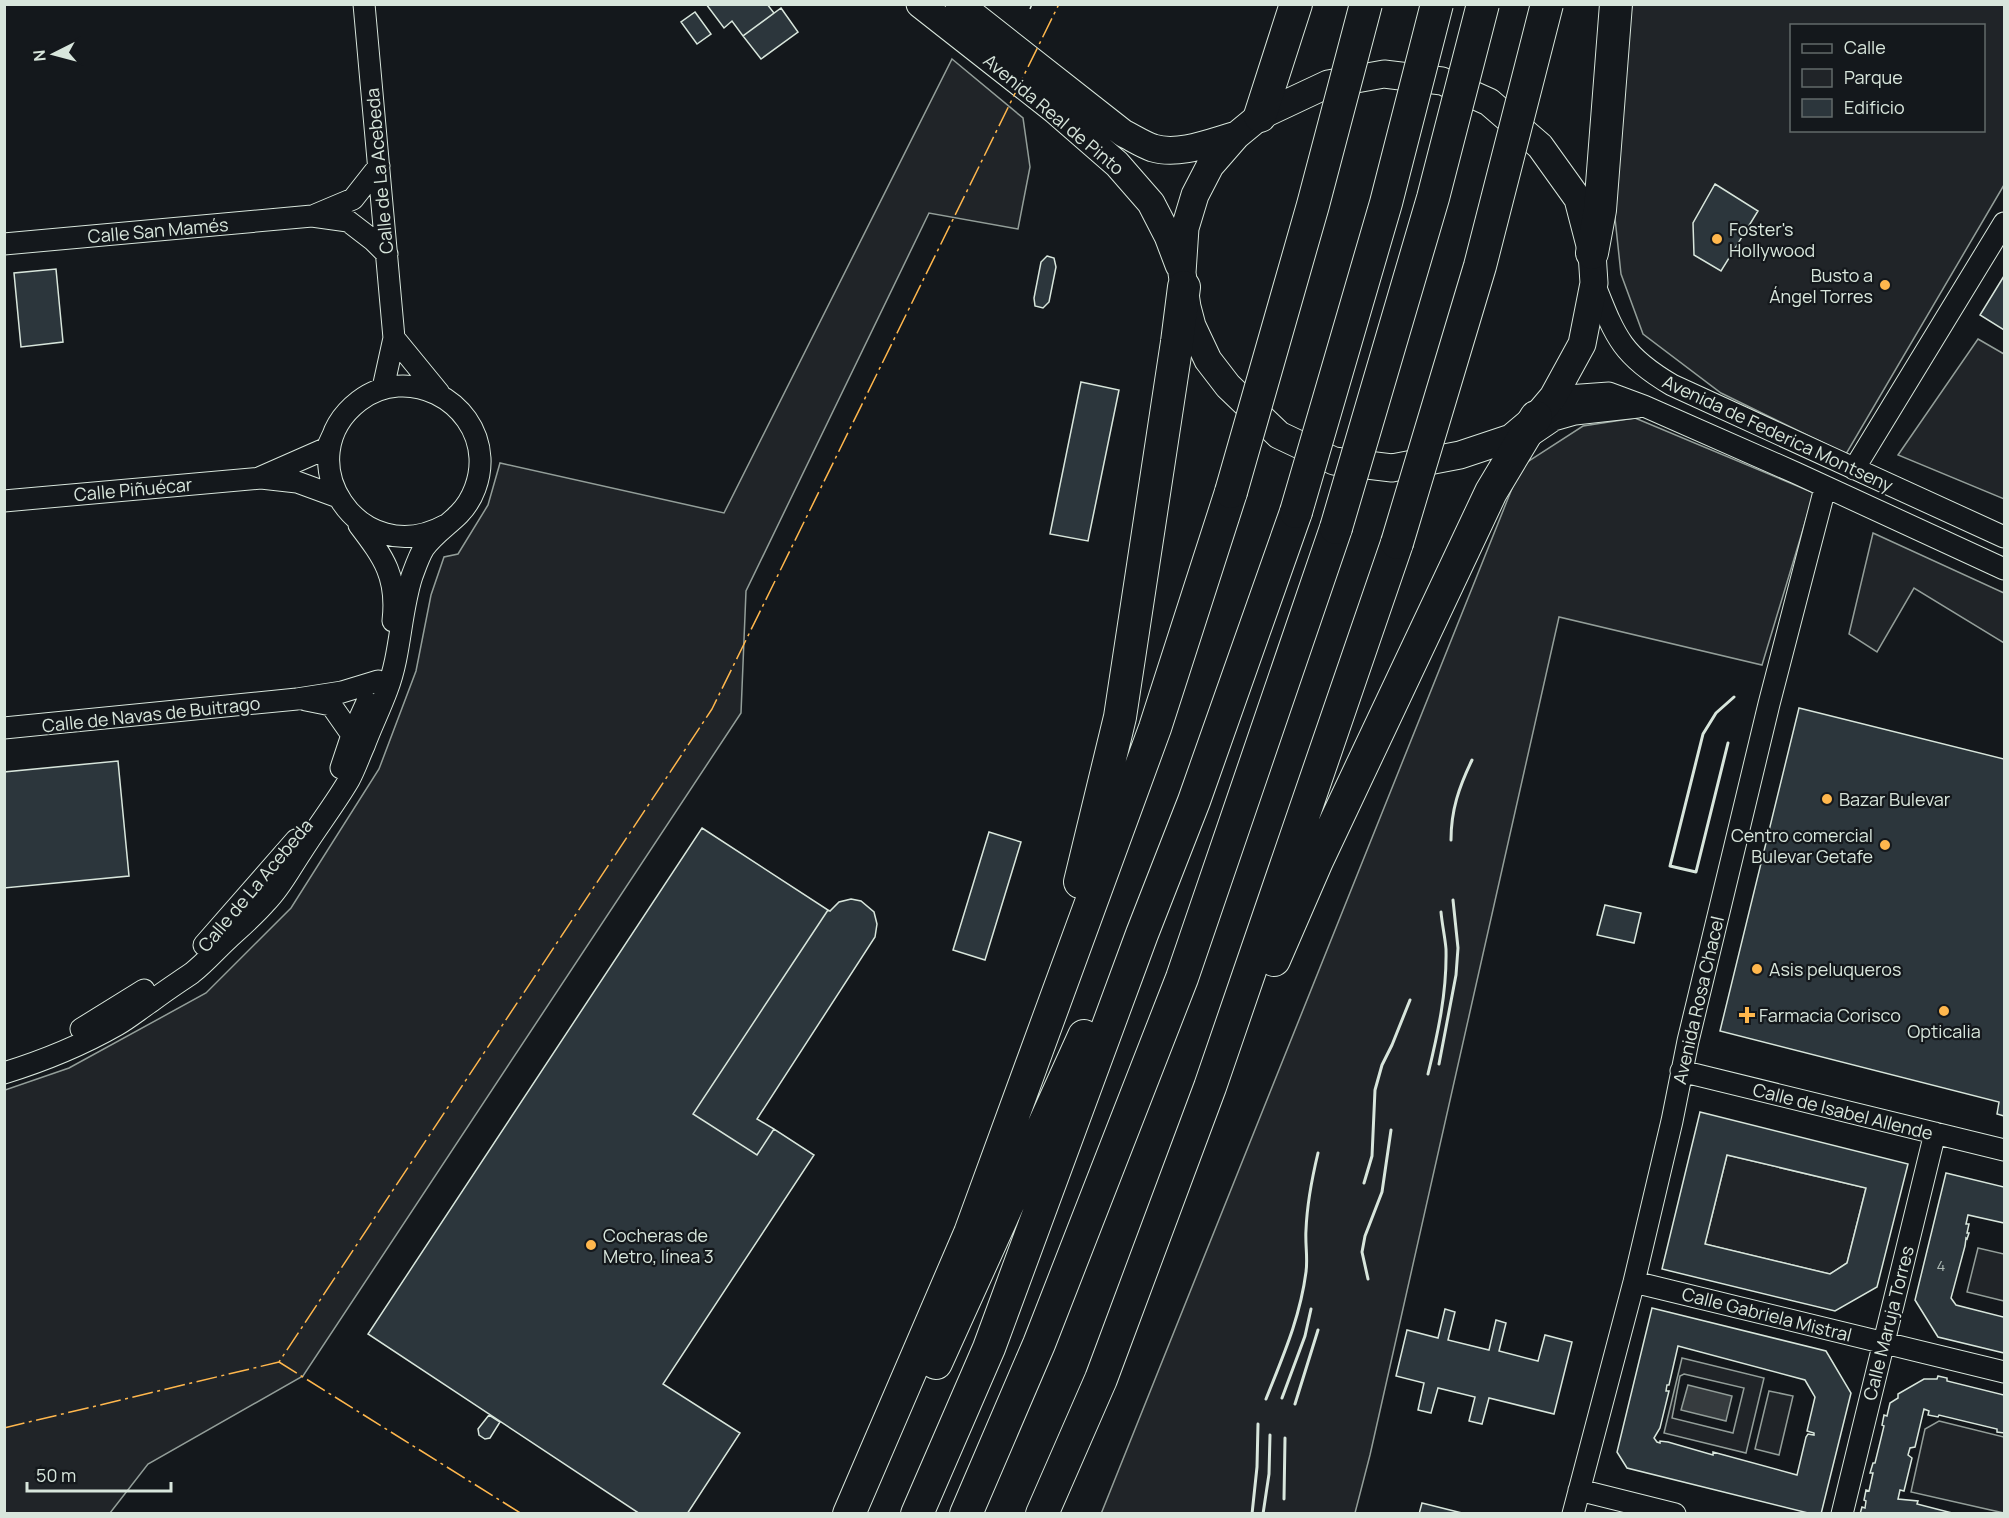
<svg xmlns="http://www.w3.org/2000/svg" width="2009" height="1518" viewBox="0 0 2009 1518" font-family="Manrope,sans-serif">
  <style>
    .green { fill: #202428; stroke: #939e99; stroke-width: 1.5; fill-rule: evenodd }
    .water { fill: #363b3e; stroke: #939e99; stroke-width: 1.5 }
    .building { fill: #2c363c; stroke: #d8e6dc; stroke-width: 1.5; fill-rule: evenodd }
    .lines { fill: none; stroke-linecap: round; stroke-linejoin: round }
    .minor-casing { stroke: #d8e6dc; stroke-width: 23 }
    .major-casing { stroke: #d8e6dc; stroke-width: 29 }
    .highway-casing { stroke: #d8e6dc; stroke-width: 34 }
    .minor { stroke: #14181c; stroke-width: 21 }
    .major { stroke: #14181c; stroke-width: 27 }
    .highway { stroke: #14181c; stroke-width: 32 }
    .highway-bridge-casing { stroke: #d8e6dc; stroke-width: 34; stroke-linecap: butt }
    .highway-bridge { stroke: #14181c; stroke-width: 32 }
    .fence { stroke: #d8e6dc; stroke-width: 1.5; stroke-dasharray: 8 3; stroke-linecap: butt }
    .wall { stroke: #d8e6dc; stroke-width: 3 }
    .power { stroke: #ffb74d; stroke-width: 1.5; stroke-dasharray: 21 4.5 3 4.5; stroke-linecap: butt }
    .poi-dot { fill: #ffb74d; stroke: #14181c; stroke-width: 2 }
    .labels { text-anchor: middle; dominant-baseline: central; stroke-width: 4.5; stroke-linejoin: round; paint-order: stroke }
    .number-label { font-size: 15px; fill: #adbab4 }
    .street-label { font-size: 18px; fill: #d8e6dc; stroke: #14181c }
    .poi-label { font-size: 18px; fill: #d8e6dc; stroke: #14181c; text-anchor: start }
  </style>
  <rect width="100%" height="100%" fill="#14181c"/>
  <path class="green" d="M 1632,5 L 2004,5 L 2004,185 L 1846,454 L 1721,393 L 1643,334 L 1621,274 L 1614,209 L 1623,80 ZM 1792,26 L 1984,26 L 1984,130 L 1792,130 Z
    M 952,59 L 1023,118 L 1030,167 L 1018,229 L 929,213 L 746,591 L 741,713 L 303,1376 L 148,1464 L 110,1513 L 5,1513 L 5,1090 L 69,1068 L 206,993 L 291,908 L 379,769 L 416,671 L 431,595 L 444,557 L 458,554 L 488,505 L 500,463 L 724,513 Z
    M 1978,339 L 2004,354 L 2004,499 L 1898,455 Z
    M 1635,418 L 1814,493 L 1762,665 L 1559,617 L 1370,1455 L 1355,1513 L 1101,1514 L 1521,466 L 1583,426 Z
    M 1873,533 L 2004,593 L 2004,643 L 1914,588 L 1877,652 L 1849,634 Z
    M 1727,1155 L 1866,1188 L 1847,1263 L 1830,1274 L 1705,1244 Z
    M 1978,1248 L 2004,1254 L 2004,1301 L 1967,1292 Z
    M 1682,1358 L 1764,1378 L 1746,1453 L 1664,1433 ZM 1684,1374 L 1744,1388 L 1733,1433 L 1672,1418 L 1680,1376 Z
    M 1769,1391 L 1793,1396 L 1779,1455 L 1755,1449 Z
    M 1939,1421 L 2004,1437 L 2004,1513 L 1911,1492 L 1925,1429 Z"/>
  <path class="water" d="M 1688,1385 L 1732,1396 L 1726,1421 L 1681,1410 Z"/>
  <path class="building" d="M 706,4 L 767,4 L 774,13 L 743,36 L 732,21 L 724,28 Z
    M 781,8 L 798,32 L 761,59 L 743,36 Z
    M 695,12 L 711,34 L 697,44 L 681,22 Z
    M 1715,184 L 1758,211 L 1721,271 L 1694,255 L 1693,223 Z
    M 1047,256 L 1054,258 L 1056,267 L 1049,302 L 1043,308 L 1035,306 L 1034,298 L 1041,262 Z
    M 56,269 L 63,342 L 21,347 L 14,273 Z
    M 2004,276 L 2004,330 L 1980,315 Z
    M 1081,382 L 1119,390 L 1088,541 L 1050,534 Z
    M 1799,708 L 2004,759 L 2004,1116 L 1997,1114 L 1999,1102 L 1720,1031 Z
    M 118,761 L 129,876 L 4,888 L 4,772 Z
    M 702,828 L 828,910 L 693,1114 L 757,1155 L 774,1129 L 814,1155 L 663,1384 L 740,1433 L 687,1514 L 640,1514 L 368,1334 Z
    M 989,832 L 1021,842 L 985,960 L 953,950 Z
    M 851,899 L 861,901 L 874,912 L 877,924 L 875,937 L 757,1119 L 774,1129 L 757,1155 L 693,1114 L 828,910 L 830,911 L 839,902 Z
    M 1605,905 L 1641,913 L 1634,943 L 1597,935 Z
    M 1700,1112 L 1908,1164 L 1877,1287 L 1835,1311 L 1662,1269 ZM 1727,1155 L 1866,1188 L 1847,1263 L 1830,1274 L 1705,1244 Z
    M 1946,1173 L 2004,1187 L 2004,1223 L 1968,1215 L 1966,1224 L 1969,1224 L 1967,1233 L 1969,1233 L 1967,1239 L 1966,1238 L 1965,1246 L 1951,1298 L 1956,1305 L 2003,1317 L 2004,1316 L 2004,1353 L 1938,1337 L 1915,1300 Z
    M 1652,1308 L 1826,1351 L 1851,1393 L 1821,1514 L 1812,1514 L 1627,1468 L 1617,1452 ZM 1678,1346 L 1805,1380 L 1815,1397 L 1807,1431 L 1814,1433 L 1814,1435 L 1808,1434 L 1806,1437 L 1797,1475 L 1713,1452 L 1713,1455 L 1668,1442 L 1660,1441 L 1660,1443 L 1657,1442 L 1654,1438 L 1660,1428 L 1669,1391 L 1666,1391 L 1667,1385 L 1669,1385 Z
    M 1445,1309 L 1455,1312 L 1448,1340 L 1489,1350 L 1496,1320 L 1506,1323 L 1499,1351 L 1538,1361 L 1545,1335 L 1572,1342 L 1554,1414 L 1489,1398 L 1482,1424 L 1469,1421 L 1475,1397 L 1438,1388 L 1431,1413 L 1418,1410 L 1424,1383 L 1396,1376 L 1407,1330 L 1438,1338 Z
    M 1938,1376 L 1947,1378 L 1947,1381 L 2004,1395 L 2004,1433 L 1997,1432 L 1997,1429 L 1939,1415 L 1938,1417 L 1928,1415 L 1929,1411 L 1924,1409 L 1915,1447 L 1910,1448 L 1908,1455 L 1912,1458 L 1904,1491 L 1900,1490 L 1898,1499 L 1918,1501 L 1917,1504 L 1956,1514 L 1860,1514 L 1862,1507 L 1865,1508 L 1866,1501 L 1864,1500 L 1866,1490 L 1869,1491 L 1873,1473 L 1870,1473 L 1873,1463 L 1875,1463 L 1884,1426 L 1882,1425 L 1884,1415 L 1887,1416 L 1890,1403 L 1898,1398 L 1898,1394 L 1924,1379 L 1937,1379 Z
    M 489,1415 L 500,1422 L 490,1438 L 485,1439 L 479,1435 L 478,1429 Z
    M 1422,1503 L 1466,1514 L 1419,1514 Z"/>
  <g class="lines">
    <g class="minor-casing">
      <path id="minor" d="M 364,4 L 394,338 L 383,388
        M 315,215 L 353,199 L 379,166
        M 4,244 L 312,216 L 348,221 L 374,241 L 387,254
        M 1594,283 C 1615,336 1621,355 1672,385 L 2004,537
        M 394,338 L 439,393
        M 1553,397 L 1609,393 L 1644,406 L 1796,473 L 2004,569
        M 1526,439 L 1554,420 L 1575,414 L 1638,407
        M 1854,469 L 2004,223
        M 261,477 L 327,448 L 333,435
        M 4,501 L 261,478 L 297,482 L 338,497
        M 359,525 C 384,558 398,577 393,621
        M 306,700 L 331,705 L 352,735
        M 4,728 L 297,699 L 342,692 L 378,681
        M 341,768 L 352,735 L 367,702
        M 204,945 L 296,840
        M 81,1029 L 144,990
        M 1681,1071 L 2004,1150
        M 4,1073 C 43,1061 82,1045 117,1025 C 129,1018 140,1009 152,1001 C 165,991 179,982 192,973 C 205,963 216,950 228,939 C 241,927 255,915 267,901 C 281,887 291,867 302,851 C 317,827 335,804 349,780 C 355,769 359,757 364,746 C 371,727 380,709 387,690 C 401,654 400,613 412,576 C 415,568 419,556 424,548 C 433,535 448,525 459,514 C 473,500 481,478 480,458 C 477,400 407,364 359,401 C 285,458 359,573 446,525
        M 1634,1282 L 2004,1372
        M 1579,1490 L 1675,1514
        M 1573,1514 L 1634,1282 L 1672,1121 L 1688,1041 L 1769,704 L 1825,488
        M 1842,1514 L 1935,1133"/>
    </g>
    <g class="major-casing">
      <path id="major" d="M 920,4 L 1055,110 L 1117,164 L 1151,203 L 1168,236 L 1179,265
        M 959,4 L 1123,133 C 1133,138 1142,144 1153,148 C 1179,156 1212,142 1237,135
        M 1384,74 L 1442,81 L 1489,102 L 1540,146 L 1578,199 L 1592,253 L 1594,283 L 1582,344 L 1553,397 L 1536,417 L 1511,438 L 1460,455 L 1392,468 L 1334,461 L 1279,435 L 1228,386 L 1208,360 L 1192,326 L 1187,307 L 1182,273 L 1185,228 L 1195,195 L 1210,166 L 1237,135 L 1260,116 L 1328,84 Z"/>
    </g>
    <g class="highway-casing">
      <path id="highway" d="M 1260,116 L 1296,4
        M 1592,253 L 1600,210 L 1616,4
        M 1080,882 L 1120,717 L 1177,342 L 1184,287
        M 1274,960 L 1317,861 L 1491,492 L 1536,417
        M 936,1363 L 1084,1036
        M 849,1514 L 970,1233 L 1155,728 L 1231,492
        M 917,1514 L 989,1348 L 1142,934 L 1194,801 L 1296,512
        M 966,1514 L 1039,1344 L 1182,978 L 1336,528
        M 1042,1514 L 1101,1379 L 1210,1087 L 1397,543"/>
    </g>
    <use href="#minor" class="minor"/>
    <use href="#major" class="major"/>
    <use href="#highway" class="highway"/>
    <g class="highway-bridge-casing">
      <path id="highway-bridge" d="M 1231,492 L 1313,205 L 1366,4
        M 1296,512 L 1386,203 L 1437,4
        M 1336,528 L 1433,198 L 1483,4
        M 1397,543 L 1480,266 L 1547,4"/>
    </g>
    <use href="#highway-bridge" class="highway-bridge"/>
    <path class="fence" d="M 1030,9 L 1032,4"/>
    <path class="wall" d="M 1728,743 L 1696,872 L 1670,866 L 1703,734 L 1716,713 L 1734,697
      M 1451,840 C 1451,810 1459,787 1472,760
      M 1439,1064 L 1456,975 L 1458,948 L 1453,900
      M 1428,1074 C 1438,1033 1447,992 1446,949 C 1445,937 1442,924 1441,912
      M 1364,1183 L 1372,1156 L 1375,1090 L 1382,1065 L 1392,1045 L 1410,1000
      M 1368,1279 L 1362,1252 L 1365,1236 L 1382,1192 L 1391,1130
      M 1282,1398 L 1305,1336 L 1311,1309
      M 1266,1399 C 1283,1356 1300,1318 1306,1272 C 1308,1258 1305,1244 1306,1230 C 1307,1204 1312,1178 1318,1153
      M 1295,1404 L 1318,1330
      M 1284,1499 L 1285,1438
      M 1252,1514 L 1257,1467 L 1258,1424
      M 1263,1514 L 1269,1474 L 1270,1435"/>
    <path class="power" d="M 279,1362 L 522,1514
      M 4,1428 L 279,1362 L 712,709 L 1059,4"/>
  </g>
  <g class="poi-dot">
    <circle cx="1717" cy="239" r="6"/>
    <circle cx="1885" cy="285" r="6"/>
    <circle cx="1827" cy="799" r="6"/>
    <circle cx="1885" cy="845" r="6"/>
    <circle cx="1757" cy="969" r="6"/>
    <circle cx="1944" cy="1011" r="6"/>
    <path d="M1744 1006h6v6h6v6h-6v6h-6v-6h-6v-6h6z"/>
    <circle cx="591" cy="1245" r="6"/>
  </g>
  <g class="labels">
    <g class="number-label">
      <text x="1941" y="1265">4</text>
    </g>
    <g class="street-label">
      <text transform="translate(1054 114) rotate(40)">Avenida Real de Pinto</text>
      <text transform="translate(379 171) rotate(-95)">Calle de La Acebeda</text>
      <text transform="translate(158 230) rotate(-5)">Calle San Mamés</text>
      <text transform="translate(1778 433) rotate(25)">Avenida de Federica Montseny</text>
      <text transform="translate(133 489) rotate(-5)">Calle Piñuécar</text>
      <text transform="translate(151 714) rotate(-6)">Calle de Navas de Buitrago</text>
      <text transform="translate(255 885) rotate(-50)">Calle de La Acebeda</text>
      <text transform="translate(1698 1000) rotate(-77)">Avenida Rosa Chacel</text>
      <text transform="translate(1843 1111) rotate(14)">Calle de Isabel Allende</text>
      <text transform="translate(1767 1314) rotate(14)">Calle Gabriela Mistral</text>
      <text transform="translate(1888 1323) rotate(-76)">Calle Maruja Torres</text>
    </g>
    <g class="poi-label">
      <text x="1729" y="229">Foster's<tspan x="1729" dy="21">Hollywood</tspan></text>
      <text x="1873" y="275" text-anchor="end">Busto a<tspan x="1873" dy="21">Ángel Torres</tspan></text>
      <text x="1839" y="799">Bazar Bulevar</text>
      <text x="1873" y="835" text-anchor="end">Centro comercial<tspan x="1873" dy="21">Bulevar Getafe</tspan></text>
      <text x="1769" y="969">Asis peluqueros</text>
      <text x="1759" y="1015">Farmacia Corisco</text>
      <text x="1944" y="1031" text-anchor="middle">Opticalia</text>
      <text x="603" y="1235">Cocheras de<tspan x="603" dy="21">Metro, línea 3</tspan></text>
    </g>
  </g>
  <rect width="2009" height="1518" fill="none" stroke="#d8e6dc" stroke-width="12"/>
  <rect x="1790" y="24" width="195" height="108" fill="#14181c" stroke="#626a69" stroke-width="1.5"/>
  <rect x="1802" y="44" width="30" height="9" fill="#14181c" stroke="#626a69" stroke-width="1.5"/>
  <text x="1844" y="54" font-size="18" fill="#d8e6dc">Calle</text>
  <rect x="1802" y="69" width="30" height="18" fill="#202428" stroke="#626a69" stroke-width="1.5"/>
  <text x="1844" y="84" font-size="18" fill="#d8e6dc">Parque</text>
  <rect x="1802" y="99" width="30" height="18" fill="#2c363c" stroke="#626a69" stroke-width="1.5"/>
  <text x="1844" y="114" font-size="18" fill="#d8e6dc">Edificio</text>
  <g transform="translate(54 54) rotate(264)" stroke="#14181c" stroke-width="4.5" paint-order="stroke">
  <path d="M0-4.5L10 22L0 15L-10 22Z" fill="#d8e6dc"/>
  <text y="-9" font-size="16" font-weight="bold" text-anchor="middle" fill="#d8e6dc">N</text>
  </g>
  <path d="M27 1482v9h144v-9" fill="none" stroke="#d8e6dc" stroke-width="3"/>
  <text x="36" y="1482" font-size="18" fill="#d8e6dc" stroke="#14181c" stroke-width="4.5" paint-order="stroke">50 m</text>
</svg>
